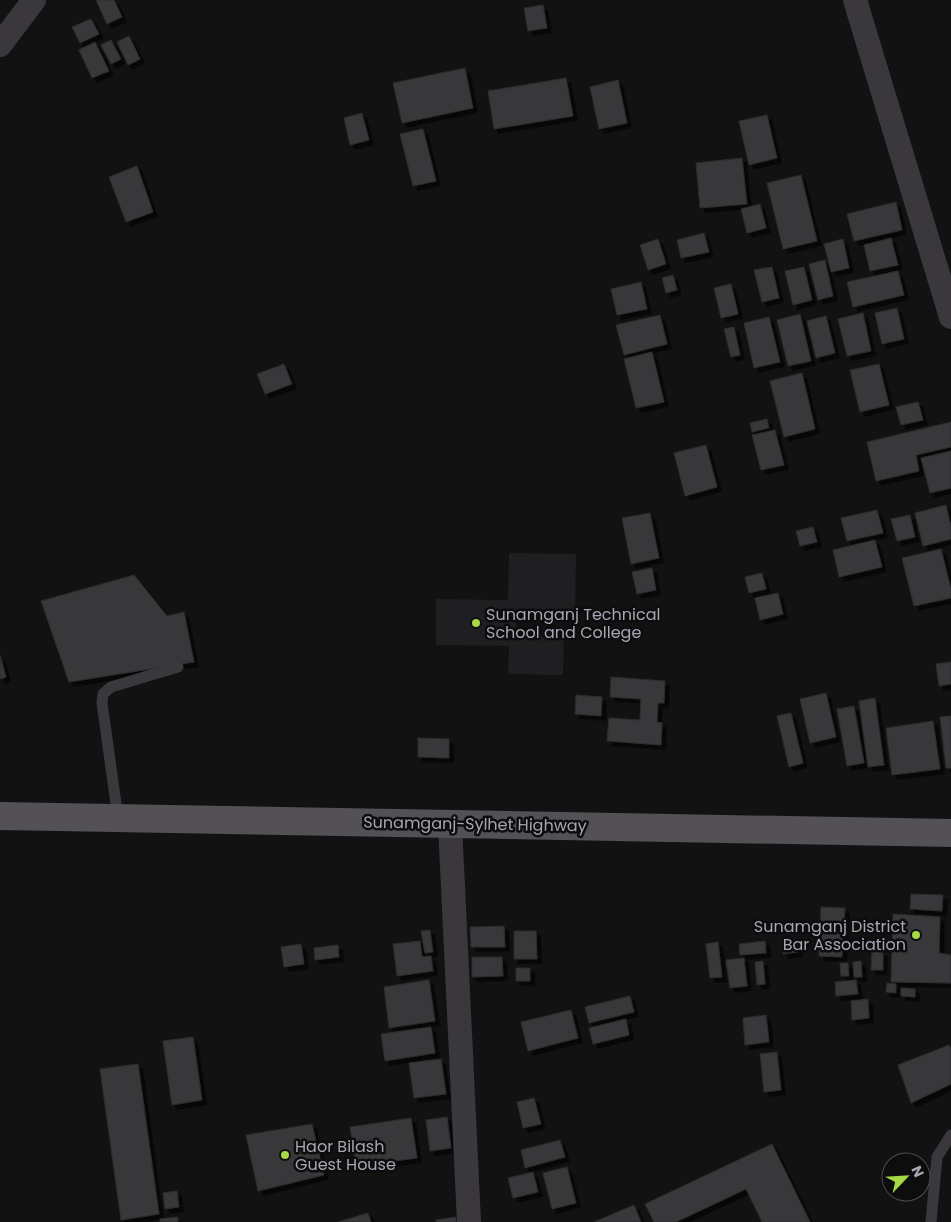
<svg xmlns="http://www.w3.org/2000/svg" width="951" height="1222" viewBox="0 0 951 1222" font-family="Poppins,sans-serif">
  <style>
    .built { fill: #1f1e20 }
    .building { fill: #38373a; stroke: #2e2c2f; filter: url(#shadow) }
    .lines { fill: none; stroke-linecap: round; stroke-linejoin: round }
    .lane { stroke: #3a383c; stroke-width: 11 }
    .street { stroke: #3a383c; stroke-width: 24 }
    .primary { stroke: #535056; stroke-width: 28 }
    .poi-dot { fill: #a7d944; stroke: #0d0d0e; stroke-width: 2 }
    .labels { text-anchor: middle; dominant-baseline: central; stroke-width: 5; stroke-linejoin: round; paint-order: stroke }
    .poi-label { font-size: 16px; fill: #aaa5b2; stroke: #0d0d0e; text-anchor: start }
    .street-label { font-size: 16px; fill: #aaa5b2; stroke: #0d0d0e }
  </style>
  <defs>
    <filter id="shadow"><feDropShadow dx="4.5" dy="4.5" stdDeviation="0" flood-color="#0009"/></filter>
  </defs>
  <rect width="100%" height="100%" fill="#131213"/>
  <path class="built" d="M 509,553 L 576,554 L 575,610 L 516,609 L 516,636 L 564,637 L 563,675 L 508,674 L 509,646 L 436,645 L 436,599 L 508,600 Z"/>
  <path class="building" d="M 96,0 L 114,0 L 122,17 L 107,24 Z
    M 543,5 L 547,28 L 528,31 L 524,8 Z
    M 91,19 L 99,34 L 80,43 L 72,27 Z
    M 129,36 L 140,59 L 128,65 L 117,42 Z
    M 111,40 L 121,59 L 111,64 L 101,45 Z
    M 95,42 L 109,71 L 92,78 L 79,50 Z
    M 465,68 L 473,108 L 402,123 L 393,83 Z
    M 566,78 L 573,116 L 494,129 L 488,91 Z
    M 618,80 L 627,123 L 599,129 L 590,87 Z
    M 362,113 L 369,140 L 350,145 L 344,118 Z
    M 767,115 L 777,158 L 749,165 L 739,121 Z
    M 423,129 L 436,181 L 413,186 L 400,134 Z
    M 742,158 L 747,204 L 700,208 L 696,163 Z
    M 137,166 L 153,212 L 126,222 L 109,177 Z
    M 801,175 L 817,241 L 783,249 L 767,183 Z
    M 896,202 L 902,230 L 854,241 L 847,214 Z
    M 760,204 L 766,228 L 747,233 L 741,209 Z
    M 704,233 L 709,252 L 681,258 L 677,240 Z
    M 891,238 L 898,265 L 870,271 L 864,245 Z
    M 658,239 L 666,264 L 648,270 L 640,245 Z
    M 843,239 L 849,268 L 831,272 L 824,244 Z
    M 825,260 L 833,296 L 818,300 L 809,264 Z
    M 772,267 L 779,298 L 762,302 L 754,270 Z
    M 804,267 L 812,300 L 793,305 L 785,271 Z
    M 898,271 L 904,295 L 853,307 L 847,282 Z
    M 673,275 L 677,290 L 666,293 L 662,278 Z
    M 641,282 L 647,309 L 617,315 L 611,289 Z
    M 731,284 L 738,314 L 721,318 L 714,288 Z
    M 897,308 L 904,339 L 882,344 L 875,313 Z
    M 863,313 L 871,351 L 847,356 L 838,319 Z
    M 800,314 L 811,361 L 788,366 L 777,320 Z
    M 660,315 L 667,344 L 624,355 L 616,325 Z
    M 826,316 L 835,353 L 816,358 L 807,321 Z
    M 769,317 L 780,362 L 754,368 L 744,323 Z
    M 734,327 L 740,355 L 731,357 L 724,329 Z
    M 652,352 L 664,402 L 636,408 L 624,359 Z
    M 284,364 L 292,384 L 265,394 L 257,374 Z
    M 879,364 L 889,405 L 860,412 L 850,370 Z
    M 802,373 L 815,429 L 784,437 L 770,381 Z
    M 918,402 L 923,420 L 901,425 L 896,407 Z
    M 767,419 L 769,428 L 752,432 L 750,423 Z
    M 951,422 L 951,447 L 916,455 L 919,471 L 876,481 L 867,442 Z
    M 775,430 L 784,465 L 761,470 L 752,435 Z
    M 706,445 L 717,487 L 685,496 L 674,453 Z
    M 951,451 L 951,488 L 930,493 L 921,458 Z
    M 946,505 L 951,527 L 951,539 L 923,546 L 915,513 Z
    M 877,510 L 883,533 L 847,541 L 841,518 Z
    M 650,513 L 659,558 L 631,564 L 622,518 Z
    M 910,515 L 915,537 L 897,541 L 891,519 Z
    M 813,527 L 817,542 L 800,546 L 796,531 Z
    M 875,540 L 882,567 L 839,577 L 833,550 Z
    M 941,549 L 951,589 L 951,598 L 914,606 L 902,558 Z
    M 652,568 L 656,590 L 637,594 L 632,572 Z
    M 762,573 L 766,589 L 749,593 L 745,577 Z
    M 134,575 L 167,616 L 184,612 L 194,662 L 69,682 L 41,601 Z
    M 778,593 L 783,614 L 760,620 L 755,598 Z
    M 0,655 L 6,677 L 0,679 Z
    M 951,662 L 951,684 L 939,686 L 936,664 Z
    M 611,677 L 665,681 L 664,703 L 658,703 L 657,722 L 662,723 L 661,745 L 607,741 L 609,718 L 640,720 L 641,699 L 610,697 Z
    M 826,693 L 836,737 L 810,743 L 800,699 Z
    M 576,695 L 602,697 L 601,716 L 575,714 Z
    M 875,698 L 884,765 L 868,767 L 859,701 Z
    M 854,706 L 864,763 L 847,766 L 837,709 Z
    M 791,713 L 803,763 L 789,767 L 777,716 Z
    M 951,716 L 951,768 L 946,768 L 940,717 Z
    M 933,721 L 940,769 L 892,775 L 886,728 Z
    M 418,738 L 449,739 L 449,758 L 418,757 Z
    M 911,894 L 943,895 L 942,911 L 910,909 Z
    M 821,907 L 845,908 L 842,957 L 819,956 Z
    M 893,914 L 940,917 L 939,953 L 951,955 L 951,983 L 891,982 Z
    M 504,926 L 505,947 L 471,947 L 470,927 Z
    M 430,930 L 433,952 L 425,953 L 421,931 Z
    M 514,931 L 536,931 L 537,959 L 514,959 Z
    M 797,939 L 798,952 L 783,954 L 782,941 Z
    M 420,941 L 422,957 L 431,956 L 433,971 L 397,976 L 393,944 Z
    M 765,941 L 766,953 L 740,955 L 739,944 Z
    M 718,942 L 722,977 L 710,978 L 706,944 Z
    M 301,944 L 304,964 L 284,967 L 281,947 Z
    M 338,945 L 339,957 L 315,960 L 314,948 Z
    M 872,951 L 883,952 L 883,970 L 871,970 Z
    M 472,957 L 502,957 L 503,976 L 472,977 Z
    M 744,958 L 747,986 L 730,988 L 726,960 Z
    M 763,961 L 765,984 L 757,985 L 755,962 Z
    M 861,961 L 862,977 L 854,977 L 853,962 Z
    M 840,963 L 848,963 L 849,976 L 841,976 Z
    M 516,968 L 530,968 L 530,981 L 516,981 Z
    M 429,980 L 435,1021 L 389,1028 L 384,987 Z
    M 856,980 L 858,994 L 836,996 L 835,982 Z
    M 887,983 L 896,984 L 896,993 L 886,992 Z
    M 901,988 L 915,989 L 915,997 L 901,996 Z
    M 630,996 L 634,1012 L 589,1023 L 585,1007 Z
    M 868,999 L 869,1018 L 852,1020 L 851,1001 Z
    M 571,1010 L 578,1038 L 528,1051 L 521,1022 Z
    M 766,1015 L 769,1042 L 745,1045 L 743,1018 Z
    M 626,1019 L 629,1035 L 593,1044 L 589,1028 Z
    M 431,1027 L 435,1053 L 385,1061 L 381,1034 Z
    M 193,1037 L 202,1100 L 172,1105 L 163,1041 Z
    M 949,1045 L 951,1049 L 951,1084 L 911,1103 L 898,1065 Z
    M 777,1052 L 781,1090 L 764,1092 L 760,1054 Z
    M 441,1059 L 446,1094 L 414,1098 L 409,1063 Z
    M 138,1064 L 159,1214 L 121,1220 L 100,1069 Z
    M 534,1098 L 541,1124 L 523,1128 L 517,1102 Z
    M 447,1117 L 451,1148 L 430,1151 L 426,1120 Z
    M 411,1118 L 417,1158 L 356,1166 L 350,1127 Z
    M 312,1124 L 324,1175 L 258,1191 L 246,1135 Z
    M 560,1140 L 565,1157 L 525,1168 L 521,1150 Z
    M 772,1144 L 810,1222 L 762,1222 L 746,1189 L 676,1222 L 654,1222 L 645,1204 Z
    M 567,1167 L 576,1203 L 552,1209 L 543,1173 Z
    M 533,1172 L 538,1192 L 513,1198 L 508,1178 Z
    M 177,1191 L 179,1207 L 165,1209 L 163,1193 Z
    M 634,1205 L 641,1222 L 594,1222 Z
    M 368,1213 L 371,1222 L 338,1222 Z
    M 178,1217 L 178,1222 L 160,1222 L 160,1219 Z
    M 456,1217 L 456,1222 L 436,1222 L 436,1220 Z"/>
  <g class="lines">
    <path class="lane" d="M 118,818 L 102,703 L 103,694 L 111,687 L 178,667
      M 931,1222 L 937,1157 L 951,1135"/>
    <path class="street" d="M 855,0 L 951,317
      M 0,45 L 34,0
      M 450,824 L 469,1222"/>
    <path class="primary" d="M 0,816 L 951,833"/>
  </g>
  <g class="poi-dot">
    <circle cx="476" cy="623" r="5"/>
    <circle cx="916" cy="935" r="5"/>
    <circle cx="285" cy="1155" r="5"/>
  </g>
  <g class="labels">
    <g class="poi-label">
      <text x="486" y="614">Sunamganj Technical<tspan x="486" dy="18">School and College</tspan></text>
      <text x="906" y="926" text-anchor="end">Sunamganj District<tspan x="906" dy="18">Bar Association</tspan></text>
      <text x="295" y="1146">Haor Bilash<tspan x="295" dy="18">Guest House</tspan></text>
    </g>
    <g class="street-label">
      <text transform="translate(475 824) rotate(1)">Sunamganj-Sylhet Highway</text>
    </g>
  </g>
  <g transform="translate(906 1177) rotate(65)"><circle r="24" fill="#0d0d0e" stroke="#4c4a50"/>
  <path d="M0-4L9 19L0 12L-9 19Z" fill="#a7d944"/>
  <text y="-8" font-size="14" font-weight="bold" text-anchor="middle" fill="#aaa5b2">N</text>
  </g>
</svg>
